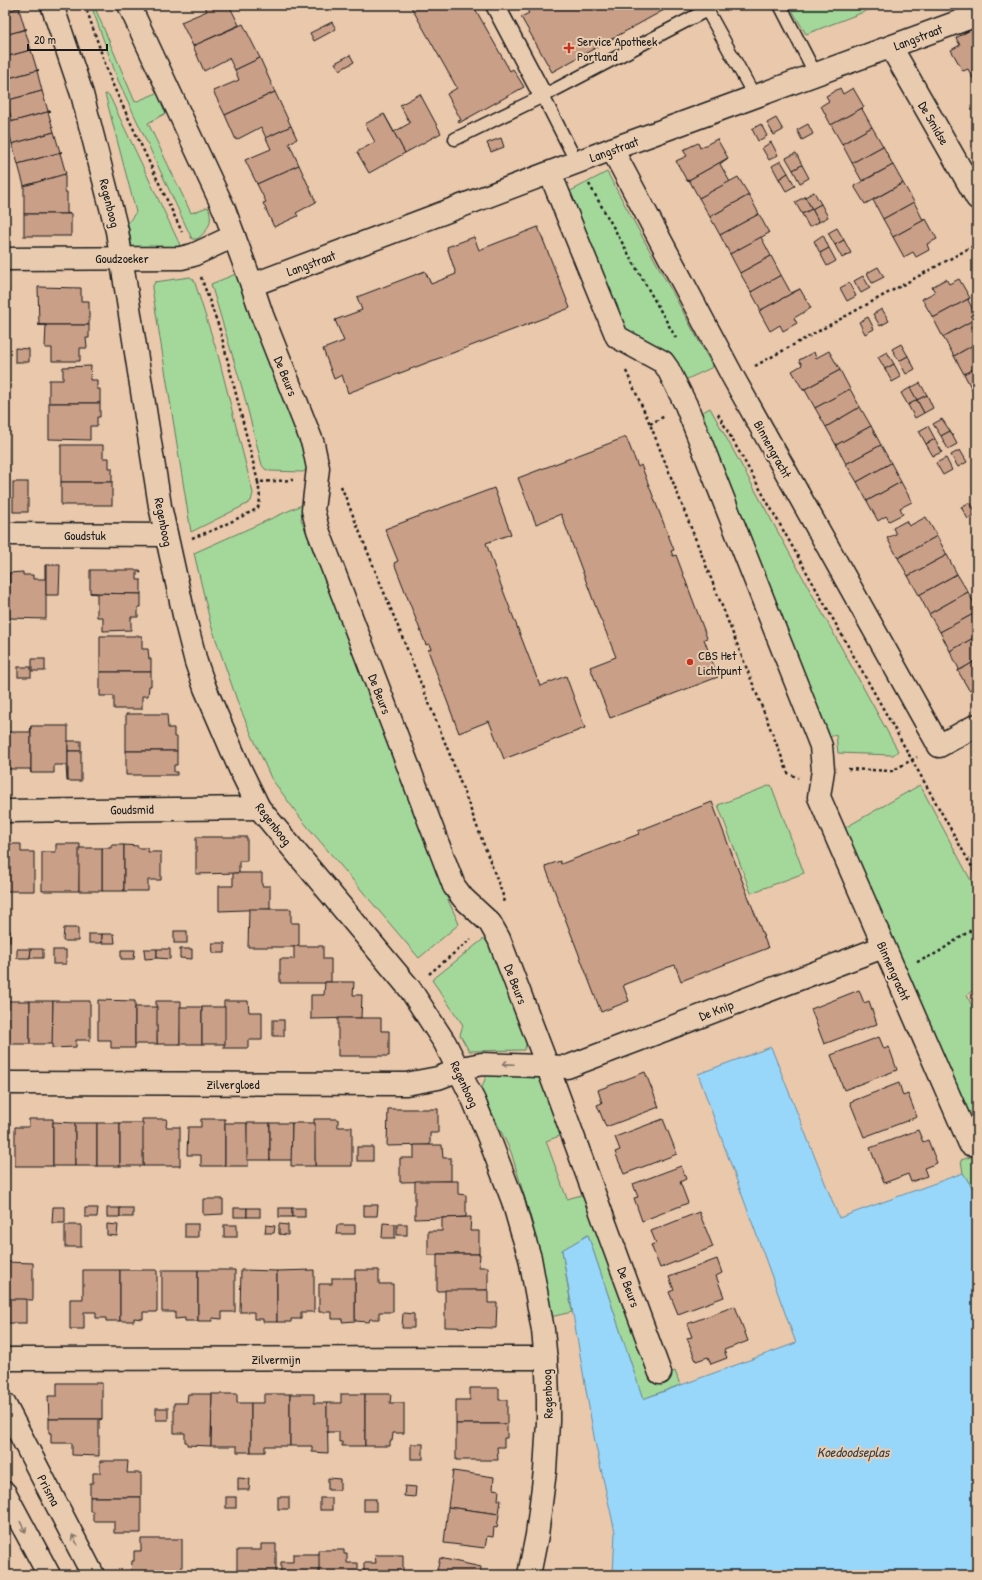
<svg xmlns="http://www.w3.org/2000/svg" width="982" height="1580" font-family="'Patrick Hand',sans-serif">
<rect width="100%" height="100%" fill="#e9c8ac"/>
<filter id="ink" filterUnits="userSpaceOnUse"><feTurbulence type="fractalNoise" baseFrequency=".025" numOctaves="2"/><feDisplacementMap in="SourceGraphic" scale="8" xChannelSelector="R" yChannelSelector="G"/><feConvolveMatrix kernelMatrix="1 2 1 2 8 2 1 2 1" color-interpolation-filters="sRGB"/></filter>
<g filter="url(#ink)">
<g fill="#a4d89b" stroke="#607a5c">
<path d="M91 5H101L95 8 135 102 157 93 166 113 148 123 191 213 208 207C214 221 208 231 197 239H192L118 80Z"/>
<path d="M789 5H882L806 34Z"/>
<path d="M105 94 109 95 180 245 174 249 132 248 128 223 136 212Z"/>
<path d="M607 172 713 367 685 380 623 335 565 194Z"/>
<path d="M236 274 307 455 306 470 303 472 270 471 265 469 262 465 243 391 211 284Z"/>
<path d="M190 277 194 280 218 355 253 493 251 501 247 504 191 532 152 288 155 282Z"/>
<path d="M710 408 898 751 893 755 838 753 836 735 828 737 696 416Z"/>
<path d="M304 504 301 519 444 891 459 924 419 958 302 820 271 778 239 706 211 625 194 553Z"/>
<path d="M771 785 804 873 751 893 718 805Z"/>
<path d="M920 785 977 892V987L967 995 977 1018V1146L843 829Z"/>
<path d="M486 937 528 1040 524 1050 469 1051 460 1035 463 1025 432 980Z"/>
<path d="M487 1074H538L562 1135 546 1141 567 1199 585 1194 655 1378 675 1371 680 1385 643 1399 588 1235 562 1250 572 1312 550 1317 533 1225 511 1152 481 1090Z"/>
<path d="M977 1155V1190L973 1189 963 1173 961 1160Z"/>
</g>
<path fill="#99d7fa" stroke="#678ca1" d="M771 1047 839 1218 963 1173 973 1189 977 1190V1575H613L615 1532 595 1442 562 1250 588 1235 643 1399 796 1343 698 1074Z"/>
<g fill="#c99f88" stroke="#1c1c1c">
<path d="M5 5H21L22 7 5 12Z"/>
<path d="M204 5H229L239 25 193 46 181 22 207 11Z"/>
<path d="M410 5H473L510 71 513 69 524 87 459 123 458 121 461 120 447 94 457 88Z"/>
<path d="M524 5H673L552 72 521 17 529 13Z"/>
<path d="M22 7 19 9 25 29H27L5 35V12Z"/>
<path d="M332 22 336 29 314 41 310 33Z"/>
<path d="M243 24 260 58 235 70 229 58 204 71 193 46Z"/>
<path d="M27 29 25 30 31 50 5 57V35Z"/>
<path d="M972 29 976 36H977V78L974 80 968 69 963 71 951 50 960 45 956 38Z"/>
<path d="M31 50 37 70H39L5 79V57Z"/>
<path d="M350 55 354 62 340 70 335 63Z"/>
<path d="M260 58 275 92 225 115 213 91 239 80 235 70Z"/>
<path d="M39 70 37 71 42 91 5 101H6L5 79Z"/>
<path d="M840 88 843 94 853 88 864 107 831 125 821 106 829 101 826 96Z"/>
<path d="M42 91 48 111H51L7 123 12 121 7 102 5 101Z"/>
<path d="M275 92 291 126 266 138 261 127 236 140 225 115Z"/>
<path d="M420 94 441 133 405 153 384 114 394 132 410 123 400 105Z"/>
<path d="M864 107 862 109 872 127 842 144 831 125Z"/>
<path d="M51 111 48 112 54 132 12 144 7 123Z"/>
<path d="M384 114 405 153 369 173 357 152 375 142 365 124Z"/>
<path d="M776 118 783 130 774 135 767 123Z"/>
<path d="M761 124 767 136 758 141 752 129Z"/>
<path d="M808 124 813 134 802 140 797 130Z"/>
<path d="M291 126 297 139 289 143 299 165 257 184 245 160 271 149 266 138Z"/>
<path d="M872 127 883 146 852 163 842 144Z"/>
<path d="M54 132 60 152H62L18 164 12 144Z"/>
<path d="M501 138 504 147 491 152 487 143Z"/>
<path d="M717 139 728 158 687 181 676 161 687 156 683 150 698 143 700 148Z"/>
<path d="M771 142 778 155 769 160 762 148Z"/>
<path d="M883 146 893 165 862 181 852 163Z"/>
<path d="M62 152 60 153 66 174 24 186 18 164Z"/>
<path d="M796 153 802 165 793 170 786 158Z"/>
<path d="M728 158 720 164 730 182 699 198 689 180 687 181Z"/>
<path d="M781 161 788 173 779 179 772 166Z"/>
<path d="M299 165 316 202 296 213 298 216 274 227 263 203 266 202 257 184Z"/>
<path d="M802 165 809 178 800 183 793 170Z"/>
<path d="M893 165 903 183 865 204 854 186Z"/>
<path d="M788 173 795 186 786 191 779 179Z"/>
<path d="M65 174V192H67V213L71 214H24V186Z"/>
<path d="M738 177 749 195 710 217 699 198Z"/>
<path d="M903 183 914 202 883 219 873 200Z"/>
<path d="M814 192 821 204 812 209 805 197Z"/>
<path d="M749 195 759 214 720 235 710 217Z"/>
<path d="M805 197 812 209 802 214 795 202Z"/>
<path d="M914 202 923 220 926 219 893 237 883 219Z"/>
<path d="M821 204 828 217 819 222 812 209Z"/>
<path d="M812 209 819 222 809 227 802 214Z"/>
<rect x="24" y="214" width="47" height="22"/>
<path d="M759 214 769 233 730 254 720 235Z"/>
<path d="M926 219 937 239 927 244 929 250 916 257 913 252 904 257 893 237Z"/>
<path d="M538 227 570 308 348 393 342 375 334 379 323 349 344 341 335 320 362 310 357 297 425 271 431 284 456 274 447 247 474 237 479 250Z"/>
<path d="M837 228 844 240 835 245 828 233Z"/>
<path d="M823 235 829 248 820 253 814 241Z"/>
<path d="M761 237 771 256 740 273 730 254Z"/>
<path d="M844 240 851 253 842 258 835 245Z"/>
<path d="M829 248 836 261 827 266 820 253Z"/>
<path d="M771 256 781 275 751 292 740 273Z"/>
<path d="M878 267 884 277 872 283 867 273Z"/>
<path d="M781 275 791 293 800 289 759 311 761 310 751 292Z"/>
<path d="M863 276 870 288 861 293 854 281Z"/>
<path d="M946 279 949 284 959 279 970 298 933 318 922 299 935 292 932 287Z"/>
<path d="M849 283 856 296 847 301 840 288Z"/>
<path d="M38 287 81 288V301H89V325H39Z"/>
<rect x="5" y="289" width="3" height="47"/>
<path d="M800 289 811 308 794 318 797 323 783 331 780 325 770 331 759 311Z"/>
<path d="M970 298 968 300 977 318 943 337 933 318Z"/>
<path d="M882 309 889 321 880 326 873 314Z"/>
<path d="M868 317 874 329 865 334 859 322Z"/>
<path d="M977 318V343L954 356 943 337Z"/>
<path d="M38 325H89V338H86L87 348H80V361H52V348H45L46 325Z"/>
<path d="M977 343V367L964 374 954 356Z"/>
<path d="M901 344 908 356 899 361 892 349Z"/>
<path d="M15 348 29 349V362H15Z"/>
<path d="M829 351 840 370 803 390 792 371 802 365 799 360 814 352 816 358Z"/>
<path d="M887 352 894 364 885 369 878 357Z"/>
<path d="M908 356 915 369 906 374 899 361Z"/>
<path d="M894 364 901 377 892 382 885 369Z"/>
<path d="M91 366 90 380H97V389H100V403H49V380H63V367Z"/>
<path d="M977 367V392L974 393 964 374Z"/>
<path d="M840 370 850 389 815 408 805 390H803Z"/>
<path d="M920 383 927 395 917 400 910 388Z"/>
<path d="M910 388 917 400 908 405 901 393Z"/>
<path d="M850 389 860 407 826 427 815 408Z"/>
<path d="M927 395 933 408 924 413 917 400Z"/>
<path d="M917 400 924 413 915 418 908 405Z"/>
<path d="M49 403H100V417H97V426H90V440L49 439Z"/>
<path d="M860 407 871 426 836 445 826 427Z"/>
<path d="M942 419 950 431 941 436 933 424Z"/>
<path d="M871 426 881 445 846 464 836 445Z"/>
<path d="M928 426 935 439 926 444 919 431Z"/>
<path d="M950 431 957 444 948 449 941 436Z"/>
<path d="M5 435H7L8 486H5Z"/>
<path d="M626 437 638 467 641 465 674 550 671 551 673 556 676 555 707 638 704 639 718 677 610 718 590 667 616 657 602 622 601 621 561 514 536 524 518 478Z"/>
<path d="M935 439 942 452 933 456 926 444Z"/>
<path d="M61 445H103V458H109V468H112V482H61Z"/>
<path d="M881 445 891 463 857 482 846 464Z"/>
<path d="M960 450 967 462 958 467 951 455Z"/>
<path d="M946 458 952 470 943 475 936 463Z"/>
<path d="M891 463 901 482 867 501 857 482Z"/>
<rect x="13" y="482" width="15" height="30"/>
<rect x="61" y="482" width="51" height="23"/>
<path d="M901 482 912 502 900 508 903 514 889 521 886 516 878 521 867 501Z"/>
<path d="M494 488 511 534 486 543 499 580 540 686 566 676 585 728 504 759 489 721 459 733 428 650 431 649 429 644 426 645 394 563 398 561 385 529Z"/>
<path d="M970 502 977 514 968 519 961 507Z"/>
<path d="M926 517 937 536 898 558 887 538 896 534 893 528 906 521 909 526Z"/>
<path d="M937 536 947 555 908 576 898 558Z"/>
<path d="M947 555 957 574 919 595 908 576Z"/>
<path d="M45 565H46V619L9 618V573L23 572V575H33V579H45Z"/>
<path d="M46 565H60L59 595H46Z"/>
<path d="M90 570H140L141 573 137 572V580H141V594L90 593Z"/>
<rect x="5" y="573" width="4" height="45"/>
<path d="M957 574 968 592 929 614 919 595Z"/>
<path d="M968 592 977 609V612L940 632 929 614Z"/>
<path d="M90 593 141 594V607H138V617H131V630L103 631V617H97V594Z"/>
<path d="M977 612V636L950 651 940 632Z"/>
<path d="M100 636H142V649H148L149 659H151V672H100Z"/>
<path d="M977 636V660L958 671 959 669 950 651Z"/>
<rect x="32" y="659" width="13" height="12"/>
<path d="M977 660V686L969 690 958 671Z"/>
<rect x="18" y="667" width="13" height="10"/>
<path d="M100 672H151V686H149L148 696H142V709H114V696H100Z"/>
<path d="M126 714H167L168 728H174V737H177V751H126Z"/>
<rect x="5" y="723" width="3" height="46"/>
<path d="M31 726V773L30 769H8V732H30Z"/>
<path d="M31 726H68V781H67L66 765H54V773H31Z"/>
<rect x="68" y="741" width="13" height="10"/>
<rect x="68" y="751" width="13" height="30"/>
<path d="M126 751H177V765H174V772H177V775H126Z"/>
<path d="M712 802 768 948 681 981 675 965 666 968 623 985 629 1001 601 1012 545 866 560 861 561 864 639 834 638 831Z"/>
<path d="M196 837H247V861H239V873L196 874Z"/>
<path d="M5 844H21V852H34V891H5Z"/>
<path d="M56 844H80L79 891H42V852H56Z"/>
<path d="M111 845H124V891H102V848H111Z"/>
<path d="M124 845 138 846V848H148V852H161V880H148V891H124Z"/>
<rect x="79" y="848" width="23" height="43"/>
<path d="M233 873H262V886H270V909L219 911V886H233Z"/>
<path d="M249 909H291V923H299V945L294 946V947H248Z"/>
<path d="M64 928H78V941H63Z"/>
<rect x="5" y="931" width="5" height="11"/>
<rect x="174" y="931" width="13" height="12"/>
<rect x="89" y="934" width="13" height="9"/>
<path d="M102 934H114L115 943H102Z"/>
<path d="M212 943H225V953H213Z"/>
<path d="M294 946H323V959H331V982H325V983H280V959H294Z"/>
<path d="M17 949H31L30 958H17Z"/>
<path d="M31 949H43V958H30Z"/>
<path d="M144 949H157V958L145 959Z"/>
<path d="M157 949H170V959L157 958Z"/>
<path d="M180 949H192V959L180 958Z"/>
<rect x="53" y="950" width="13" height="14"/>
<path d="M121 950H135L134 959H121Z"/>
<path d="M325 982H354L353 995H362L361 1018 311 1019V995H324Z"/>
<path d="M859 990 864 1003 869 1001 877 1024 824 1044 811 1009Z"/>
<path d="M98 1000 135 1001V1048H111V1040H98Z"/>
<path d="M5 1001H8L7 1044H5Z"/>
<path d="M8 1001H30V1044H7Z"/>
<rect x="30" y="1001" width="23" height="43"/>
<path d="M53 1001H90V1040H76V1047L52 1048Z"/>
<path d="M156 1001H181L180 1044H157Z"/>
<path d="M224 1001H248L249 1012H262V1040H248V1048H224Z"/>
<rect x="135" y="1007" width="22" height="37"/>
<rect x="180" y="1007" width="22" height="37"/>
<rect x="202" y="1007" width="23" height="37"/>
<path d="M338 1018H381V1031H389V1056H338Z"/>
<rect x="273" y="1020" width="11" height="16"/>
<path d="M879 1037 884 1049 889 1047 897 1070 844 1090 831 1055Z"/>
<path d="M645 1072 659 1107 606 1127 597 1105 602 1103 598 1090Z"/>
<path d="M899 1083 903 1096 908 1094 917 1117 864 1137 850 1102Z"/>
<path d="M388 1109H438V1133H430V1145L387 1146Z"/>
<path d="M29 1119H53V1166H15V1127H29Z"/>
<path d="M142 1119H167L166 1127H180V1166H143Z"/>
<path d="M201 1119H225V1166H201V1155H187L188 1127H201Z"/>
<path d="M314 1119H338V1127H352V1166H315Z"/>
<path d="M663 1119 677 1154 624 1174 615 1152 620 1150 615 1137Z"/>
<path d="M53 1122 75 1123V1166H53Z"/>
<rect x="75" y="1123" width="22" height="43"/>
<rect x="97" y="1123" width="23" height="43"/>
<rect x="120" y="1123" width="23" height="43"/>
<path d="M225 1123H247L248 1166H225Z"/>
<rect x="247" y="1123" width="23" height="37"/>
<rect x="270" y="1123" width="22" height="37"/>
<path d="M292 1123H315V1166H291Z"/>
<path d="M918 1130 923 1142 928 1140 937 1163 924 1168 927 1176 911 1182 908 1174 884 1183 870 1148Z"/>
<path d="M414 1145H442L443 1158H451V1181L400 1182V1158H414Z"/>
<rect x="357" y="1147" width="16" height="14"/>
<path d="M681 1166 686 1179 680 1182 688 1203 642 1221 634 1198 638 1197 633 1184Z"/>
<path d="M415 1181H458V1194L466 1195V1217L415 1219Z"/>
<path d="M203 1199H223V1214L203 1215Z"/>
<path d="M364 1205H378L377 1216H364Z"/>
<path d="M53 1207H65V1223H52Z"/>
<path d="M85 1208H98L97 1217H85Z"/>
<rect x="107" y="1208" width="13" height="9"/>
<rect x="120" y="1208" width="13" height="9"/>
<rect x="234" y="1208" width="13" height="9"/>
<rect x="247" y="1208" width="13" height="9"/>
<rect x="279" y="1208" width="13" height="9"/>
<rect x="292" y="1208" width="13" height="9"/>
<path d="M699 1212 713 1247 660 1268 651 1245 656 1243 651 1231Z"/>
<path d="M471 1217 470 1231H479V1254H437V1255H428V1231H442V1218Z"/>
<path d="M383 1223 395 1224V1238H382Z"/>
<path d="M107 1224 118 1225 117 1236 107 1235Z"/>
<rect x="185" y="1224" width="13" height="13"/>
<path d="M279 1224 288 1225V1235L279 1234Z"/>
<rect x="397" y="1224" width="10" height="11"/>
<rect x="65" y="1225" width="16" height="22"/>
<rect x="224" y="1225" width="13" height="12"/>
<path d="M266 1225 275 1226 274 1233H265Z"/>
<path d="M337 1225H355V1234H336Z"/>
<path d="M437 1254H480L479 1267H488V1290L437 1291Z"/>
<path d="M717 1259 722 1273 716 1276 724 1297 678 1314 669 1292 674 1290 669 1277Z"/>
<path d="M5 1262 33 1263V1300L5 1299Z"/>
<path d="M83 1270H120V1321H106V1318H96V1312H84V1329H70V1299H83Z"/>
<path d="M120 1270H157V1312H143V1319L134 1318V1321H120Z"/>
<path d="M162 1270H198V1321H185V1318L175 1319V1312H162Z"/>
<path d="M198 1270H235V1312H222V1319L212 1318V1321H198Z"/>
<path d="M241 1270 277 1271V1322H263V1319H254V1312H240Z"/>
<path d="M314 1270V1312H301V1319H291V1322H277V1271Z"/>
<path d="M355 1270H379V1284H393V1312H379V1319H370L369 1322 355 1321Z"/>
<path d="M332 1278H355V1321L342 1322V1319H332V1312H319V1284H332Z"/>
<path d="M445 1290H488V1303H497L496 1328 445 1327Z"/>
<rect x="5" y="1299" width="21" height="24"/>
<path d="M735 1306 748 1341 724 1350 727 1358 711 1364 708 1357 696 1361 687 1338 692 1337 687 1324Z"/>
<path d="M403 1313 414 1314V1328H402Z"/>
<path d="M57 1383H102V1419H49L48 1396H57Z"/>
<path d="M470 1388H499V1400H507V1424H456V1400H470Z"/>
<path d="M188 1394H212L211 1446 187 1445V1442H185V1433H174V1403H187Z"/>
<path d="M212 1394H237V1403H251V1452H237V1446H211Z"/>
<path d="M264 1394H290V1446H265V1452H251V1403H264Z"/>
<path d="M290 1394H314V1403H327L328 1453 312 1452V1446H290Z"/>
<path d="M341 1394H365V1446H342V1442H339V1432H327V1403H341Z"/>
<path d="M365 1394H391L390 1403H404V1433H393L392 1441H390V1446H365Z"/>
<rect x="156" y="1408" width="12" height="12"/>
<path d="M49 1419H102L99 1420V1456L72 1455V1443H51V1433H49Z"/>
<path d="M456 1424H507V1438H504V1447H497L498 1460H456Z"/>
<rect x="411" y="1444" width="12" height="15"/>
<path d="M100 1461H128L127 1473H141V1497H90V1483H93V1473H100Z"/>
<path d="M453 1471 494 1477 493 1489 499 1490 498 1500H501L499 1514 448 1507Z"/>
<path d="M238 1478 250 1479 249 1490H238Z"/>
<path d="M328 1478 340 1479V1490H328Z"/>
<path d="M405 1486 416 1487 415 1497 404 1496Z"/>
<path d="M90 1497H141V1533H114V1521H93V1511H90Z"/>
<rect x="226" y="1497" width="10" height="11"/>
<rect x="278" y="1497" width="11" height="12"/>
<rect x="320" y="1498" width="12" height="12"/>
<rect x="364" y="1499" width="12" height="12"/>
<path d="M448 1507 499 1514 497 1528 494 1527 493 1537 487 1536 485 1548 444 1543Z"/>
<path d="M141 1539H182V1575H131L132 1561H134V1551H141Z"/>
<path d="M261 1544H276V1575H237V1550H261Z"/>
<path d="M318 1550H344V1554H347V1563H358V1575H319Z"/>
<path d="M293 1554H319V1575H281V1562H293Z"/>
<path d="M375 1555H403V1575H364V1563H376Z"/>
<path d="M440 1558 481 1567 480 1575H436Z"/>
</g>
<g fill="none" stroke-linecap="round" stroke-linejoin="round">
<defs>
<g id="service">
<path d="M780 5 816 75"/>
<path d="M543 96 577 163"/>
<path d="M455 139 543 96 707 10 755 97"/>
</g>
<path id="pedestrian" d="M495 5 543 96"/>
<g id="minor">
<path d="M52 5 82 94 117 231 160 506 184 615 196 662 205 688 240 769 259 808 410 989 445 1043 474 1101 489 1138 513 1201 521 1229 530 1258 543 1330 547 1372 548 1399V1422L545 1471 537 1535 529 1575"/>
<path d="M129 5 224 209 252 285 262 315 313 444 318 468 313 510 318 530 454 886 463 898 490 923 499 939 547 1065 660 1373"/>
<path d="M891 47 977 198"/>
<path d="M612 149 733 377 939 746 977 725"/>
<path d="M550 173 617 337 663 362 668 369 686 405 821 746 823 770 819 797 970 1144"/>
<path d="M5 259 181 258 193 255 234 236"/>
<path d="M252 285 612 149 977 15"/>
<path d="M5 534 166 535"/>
<path d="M5 811 259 808"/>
<path d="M5 1083 406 1084 438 1078 467 1067 482 1064 567 1067 883 947"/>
<path d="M5 1359 546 1358"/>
<path d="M5 1405 93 1575"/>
<path d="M5 1493 49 1575"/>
</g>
</defs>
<use href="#service" stroke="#1c1c1c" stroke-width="15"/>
<use href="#pedestrian" stroke="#1c1c1c" stroke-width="21"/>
<use href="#minor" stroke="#1c1c1c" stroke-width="25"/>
<g stroke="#1c1c1c" stroke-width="2.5" stroke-dasharray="3 3" stroke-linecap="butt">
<path d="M85 5 111 81 182 232"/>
<path d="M589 184 677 340"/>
<path d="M201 277 220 330 258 482 293 480"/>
<path d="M755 366 977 244"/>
<path d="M626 371 650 424 788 773 798 778"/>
<path d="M718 414 977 876"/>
<path d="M650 424 665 416"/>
<path d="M341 486 450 755 504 898 503 902"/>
<path d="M192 538 216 529 257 509C262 501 259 491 258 482"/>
<path d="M848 769 892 771 917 757"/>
<path d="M917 962 937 953 977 926"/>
<path d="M429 974 471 939"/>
</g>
<use href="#service" stroke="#e9ccb0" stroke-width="12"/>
<use href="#pedestrian" stroke="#e9ccb0" stroke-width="18"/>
<use href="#minor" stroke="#e9ccb0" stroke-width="22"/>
</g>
<defs><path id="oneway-shaft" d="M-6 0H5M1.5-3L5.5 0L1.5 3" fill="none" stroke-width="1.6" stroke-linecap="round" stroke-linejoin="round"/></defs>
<g stroke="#827466">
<use href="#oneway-shaft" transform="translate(508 1064) rotate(-178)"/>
<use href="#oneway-shaft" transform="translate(23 1527) rotate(62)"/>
<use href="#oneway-shaft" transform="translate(75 1540) rotate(-118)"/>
</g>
</g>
<g fill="#c8321e" stroke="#e9ccb0" stroke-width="1.5">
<path d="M567 42h4v4h4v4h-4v4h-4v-4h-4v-4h4z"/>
<circle cx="690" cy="662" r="4"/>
</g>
<g text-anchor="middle" stroke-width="4" stroke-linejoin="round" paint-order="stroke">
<g font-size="13" fill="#1c1c1c" stroke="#e9ccb0">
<text transform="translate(918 37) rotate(-21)" y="5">Langstraat</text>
<text transform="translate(934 123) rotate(60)" y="5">De Smidse</text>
<text transform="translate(614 149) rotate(-20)" y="5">Langstraat</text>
<text transform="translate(110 203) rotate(76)" y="5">Regenboog</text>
<text x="122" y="263">Goudzoeker</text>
<text transform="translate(311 263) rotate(-20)" y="5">Langstraat</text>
<text transform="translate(286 376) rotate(68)" y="5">De Beurs</text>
<text transform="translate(773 449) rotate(61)" y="5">Binnengracht</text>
<text transform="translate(164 522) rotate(79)" y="5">Regenboog</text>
<text x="85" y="540">Goudstuk</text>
<text transform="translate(380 694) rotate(69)" y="5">De Beurs</text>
<text transform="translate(132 809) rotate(-1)" y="5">Goudsmid</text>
<text transform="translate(274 824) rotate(52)" y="5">Regenboog</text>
<text transform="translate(894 971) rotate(66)" y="5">Binnengracht</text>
<text transform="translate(516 984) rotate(69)" y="5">De Beurs</text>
<text transform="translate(716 1010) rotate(-21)" y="5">De Knip</text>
<text x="233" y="1089">Zilvergloed</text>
<text transform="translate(465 1084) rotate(65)" y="5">Regenboog</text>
<text transform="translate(629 1287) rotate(70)" y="5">De Beurs</text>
<text x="276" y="1364">Zilvermijn</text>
<text transform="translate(547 1394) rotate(-92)" y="5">Regenboog</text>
<text transform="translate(49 1490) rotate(62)" y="5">Prisma</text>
</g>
<g font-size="13" fill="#1c1c1c" stroke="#e9ccb0" text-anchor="start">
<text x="577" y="46">Service Apotheek<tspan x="577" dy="15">Portland</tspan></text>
<text x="698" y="660">CBS Het<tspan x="698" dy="15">Lichtpunt</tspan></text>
</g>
<g font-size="14" font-style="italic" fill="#354148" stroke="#e9ccb0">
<text x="853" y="1457">Koedoodseplas</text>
</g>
</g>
<rect width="982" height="1580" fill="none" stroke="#e9ccb0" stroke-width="20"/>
<rect x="10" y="10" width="962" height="1560" fill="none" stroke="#1c1c1c" stroke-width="1.5" filter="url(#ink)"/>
<path d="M28 44v6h79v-6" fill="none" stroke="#1c1c1c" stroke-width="2"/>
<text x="34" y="44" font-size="12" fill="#1c1c1c" stroke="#e9ccb0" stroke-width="3" paint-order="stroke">20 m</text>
</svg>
